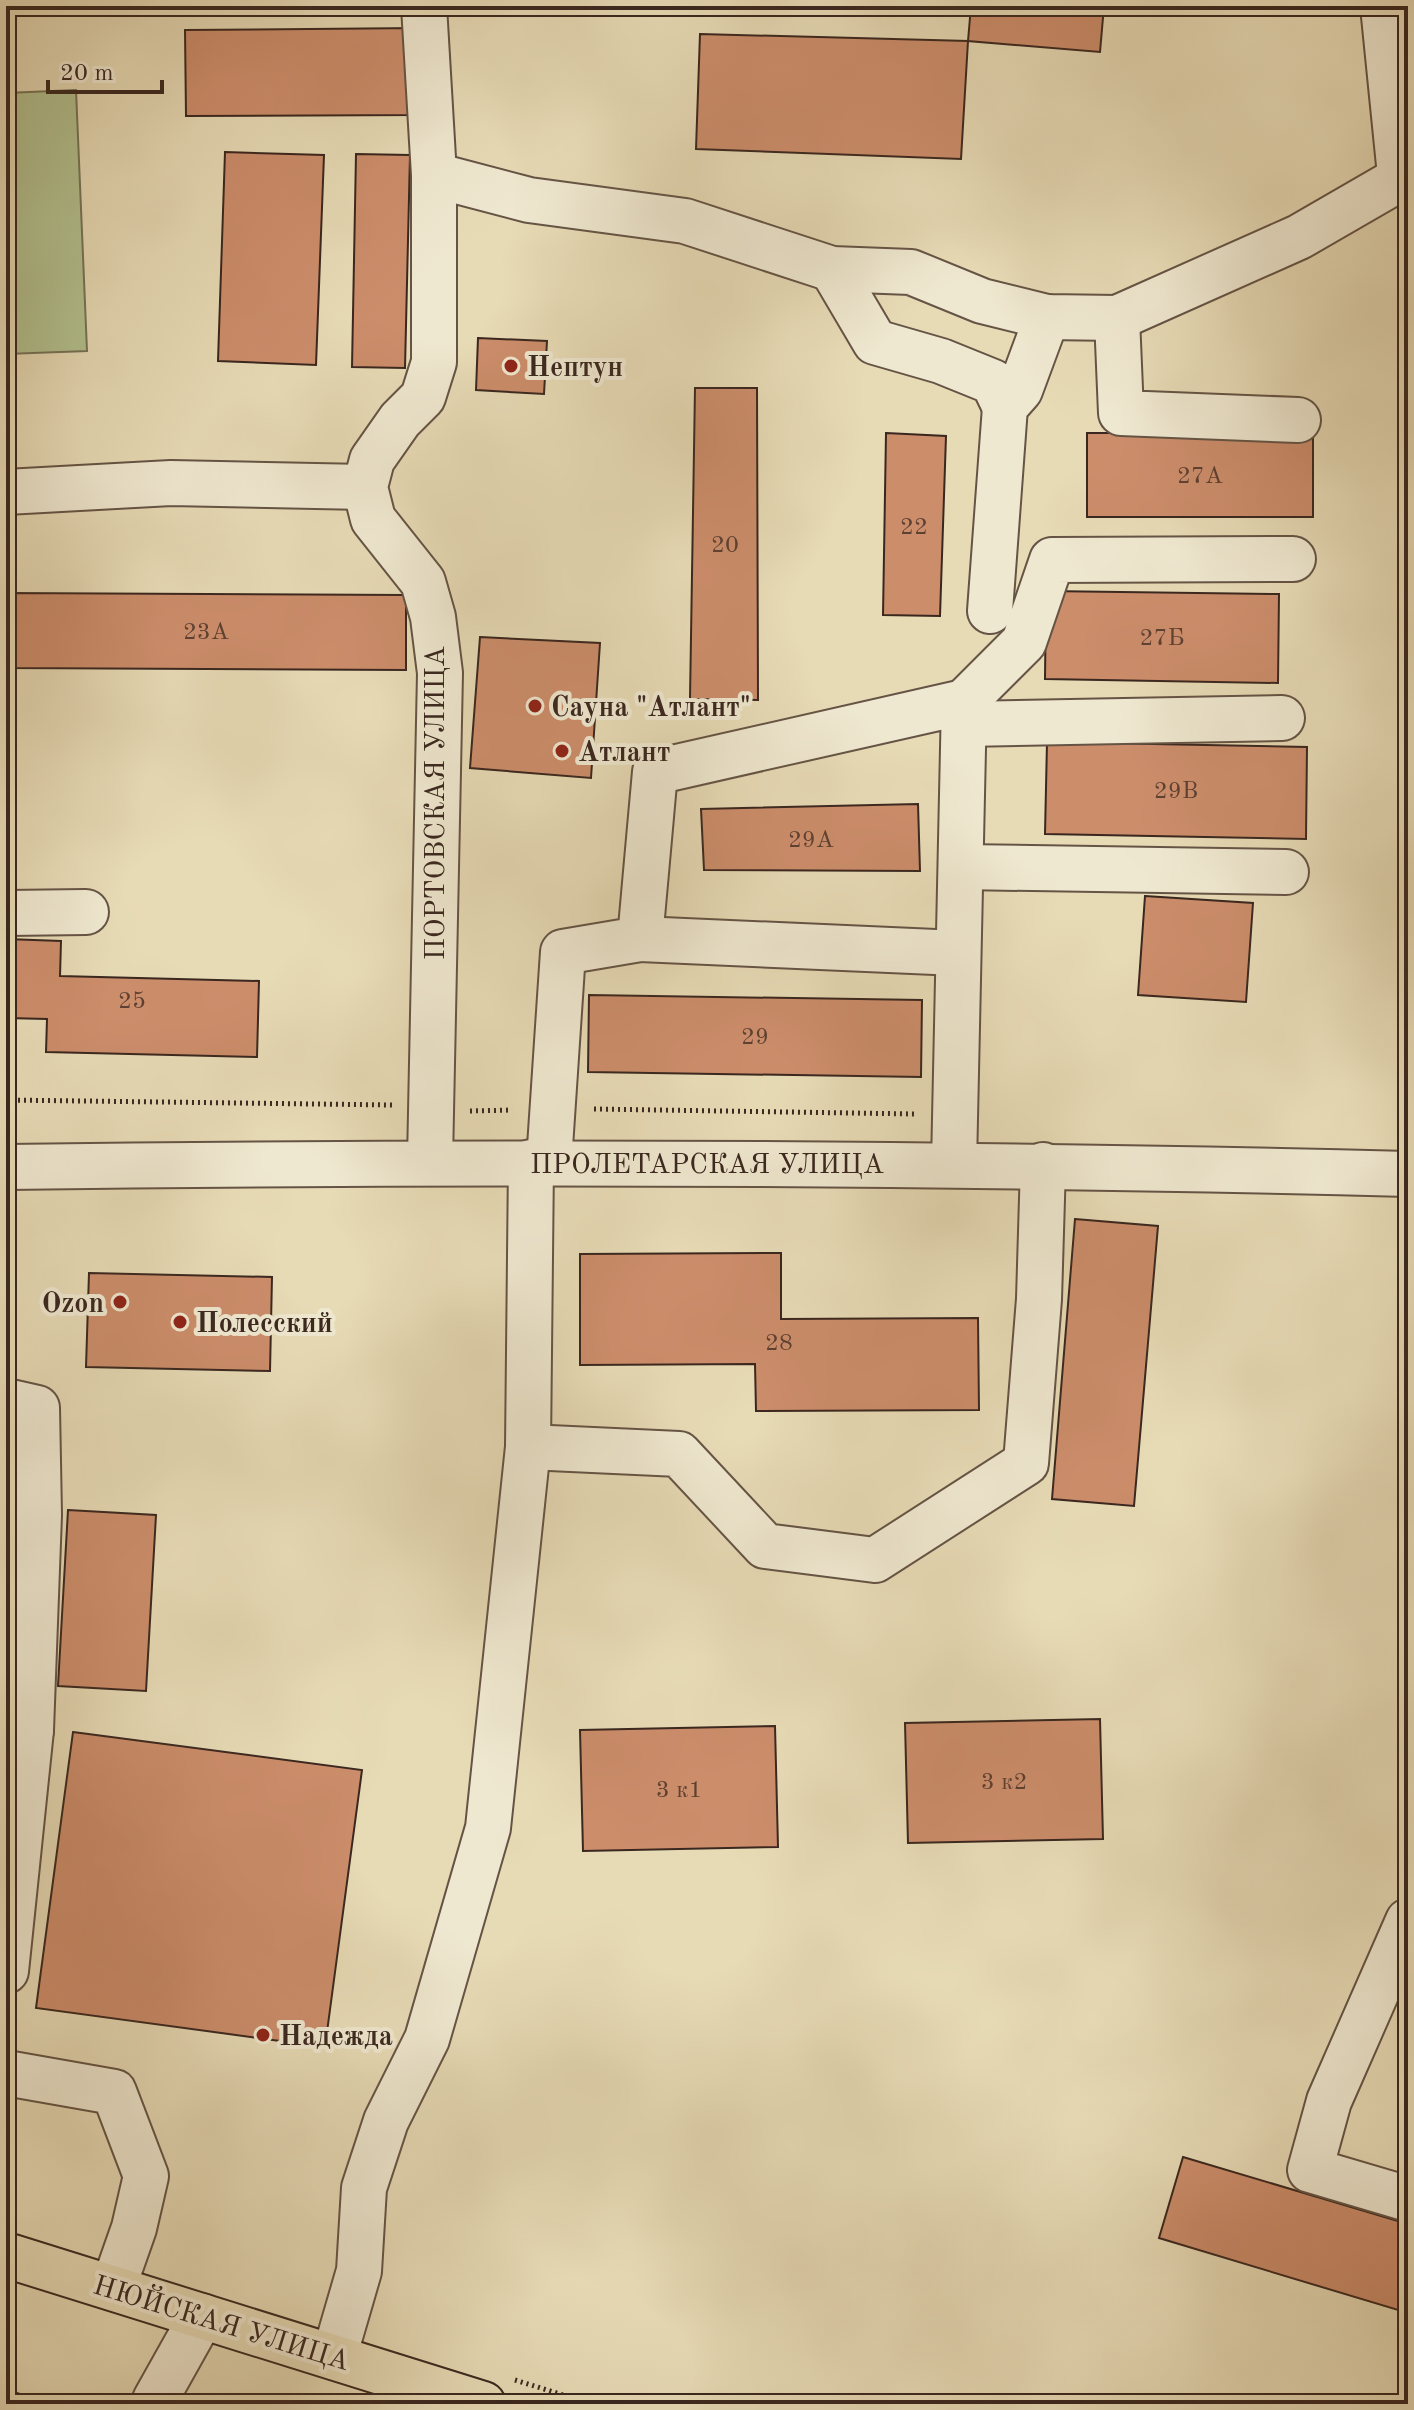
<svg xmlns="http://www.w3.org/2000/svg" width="1414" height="2410" font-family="'Old Standard TT',serif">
<rect width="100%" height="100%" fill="#e7dbb6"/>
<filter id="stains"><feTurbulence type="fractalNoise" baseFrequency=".0025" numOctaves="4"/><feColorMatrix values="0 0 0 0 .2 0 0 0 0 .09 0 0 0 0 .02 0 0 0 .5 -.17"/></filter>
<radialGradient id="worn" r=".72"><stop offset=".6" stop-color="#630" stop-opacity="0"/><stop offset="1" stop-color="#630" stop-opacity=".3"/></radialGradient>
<path fill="#b3c190" stroke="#767458" stroke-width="2" d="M76 90 87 351 6 354V93Z"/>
<g fill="#cc8d6b" stroke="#3a271f" stroke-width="2">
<path d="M971 6H1104L1100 52 968 41Z"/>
<path d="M419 28V115L186 116 185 30Z"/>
<path d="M700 34 968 41 961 159 696 149Z"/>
<path d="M225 152 324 155 316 365 218 361Z"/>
<path d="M356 154 410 155 405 368 352 367Z"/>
<path d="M478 338 547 341 544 394 476 390Z"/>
<path d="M695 388H757L758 700 690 699Z"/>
<path d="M886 433 946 436 940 616 883 615Z"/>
<rect x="1087" y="433" width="226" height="84"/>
<path d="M1046 591 1279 594 1278 683 1045 679Z"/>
<path d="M6 593 406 595V670L6 668Z"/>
<path d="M480 637 600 643 591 778 470 768Z"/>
<path d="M1047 742 1307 747 1306 839 1045 834Z"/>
<path d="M918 804 920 871 704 870 701 809Z"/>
<path d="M1145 896 1253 903 1246 1002 1138 995Z"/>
<path d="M6 939 61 941 60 976 259 981 257 1057 46 1052 47 1019 6 1018Z"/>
<path d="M589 995 922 1000 921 1077 588 1072Z"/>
<path d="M1075 1219 1158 1226 1134 1506 1052 1499Z"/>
<path d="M781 1253V1319L978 1318 979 1410 756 1411 755 1364 580 1365V1254Z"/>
<path d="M89 1273 272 1277 270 1371 86 1367Z"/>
<path d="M68 1510 156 1515 146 1691 58 1686Z"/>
<path d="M1100 1719 1103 1839 908 1843 905 1723Z"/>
<path d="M775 1726 778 1847 583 1851 580 1730Z"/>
<path d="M73 1732 362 1770 325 2047 36 2008Z"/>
<path d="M1183 2157 1408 2224V2313L1159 2238Z"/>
<path d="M6 2389 36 2400 35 2404H6Z"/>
</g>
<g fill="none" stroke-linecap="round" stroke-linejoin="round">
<defs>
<g id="minor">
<path d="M424 6 434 175V362L423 397 400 420 372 460 365 487 373 519 423 582 433 617 440 673 430 1161"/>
<path d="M1383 6 1400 175"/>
<path d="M434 175 529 200 685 221 832 269 911 272 982 301 1047 317 1117 318 1299 237 1408 174"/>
<path d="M832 269 875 342 941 361 993 382 1005 407"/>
<path d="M1117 318 1121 413 1298 420"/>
<path d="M6 492 171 483 365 487"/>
<path d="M990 611 1005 407 1020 390 1047 317"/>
<path d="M964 702 1024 642 1052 560 1293 559"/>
<path d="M963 724 1282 718"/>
<path d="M961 867 1286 872"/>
<path d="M6 913 86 912"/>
<path d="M640 939 958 953"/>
<path d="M549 1162 563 952 640 939 655 772 964 702 954 1165"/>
<path d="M6 1167C473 1161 941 1162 1408 1174"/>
<path d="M6 1401 37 1408 39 1515 31 1730 6 1737"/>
<path d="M528 1447 679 1454 765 1546 875 1560 1026 1463 1039 1299 1043 1165"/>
<path d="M1408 1921 1329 2101 1310 2170 1408 2199"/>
<path d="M6 1971 31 1730"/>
<path d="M6 2073 114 2092 146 2176 134 2228 113 2288"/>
<path d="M334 2357 359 2271 364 2188 386 2121 427 2039 488 1828 528 1447 531 1162"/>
<path d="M155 2400 202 2316"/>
</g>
<path id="major" d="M6 2255 483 2404"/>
</defs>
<use href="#minor" stroke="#655445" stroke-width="48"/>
<use href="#major" stroke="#3a271f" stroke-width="48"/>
<g stroke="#3a271f" stroke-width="5" stroke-dasharray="2 4" stroke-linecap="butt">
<path d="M6 1100 393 1105"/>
<path d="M594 1109 914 1114"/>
<path d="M470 1111 512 1110"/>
<path d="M515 2380 592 2404"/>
</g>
<use href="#minor" stroke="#efe8d0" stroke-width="44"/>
<use href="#major" stroke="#e7dbb6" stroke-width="44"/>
</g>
<g fill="#8f2418" stroke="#efe8d0" stroke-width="3">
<circle cx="511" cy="366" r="8"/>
<circle cx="535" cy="706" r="8"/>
<circle cx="562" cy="751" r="8"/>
<circle cx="120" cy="1302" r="8"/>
<circle cx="180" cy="1322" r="8"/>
<circle cx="263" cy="2035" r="8"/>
</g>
<g text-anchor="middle" stroke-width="8" stroke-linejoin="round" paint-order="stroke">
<g font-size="24" fill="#5e4032">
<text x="1200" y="483">27А</text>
<text x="914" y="534">22</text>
<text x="725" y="552">20</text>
<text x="206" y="639">23А</text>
<text x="1162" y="645">27Б</text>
<text x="1176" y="798">29В</text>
<text x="811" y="847">29А</text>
<text x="132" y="1008">25</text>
<text x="755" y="1044">29</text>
<text x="779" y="1350">28</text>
<text x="1004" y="1789">3 к2</text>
<text x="679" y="1797">3 к1</text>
</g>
<g font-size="28" font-weight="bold" fill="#3a271f" stroke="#efe8d0" text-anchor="start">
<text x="527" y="376">Нептун</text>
<text x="551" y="716">Сауна "Атлант"</text>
<text x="578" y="761">Атлант</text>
<text x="104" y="1312" text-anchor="end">Ozon</text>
<text x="196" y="1332">Полесский</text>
<text x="279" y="2045">Надежда</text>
</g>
<g font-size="28" fill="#3a271f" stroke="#efe8d0">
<text transform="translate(434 803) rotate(-90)" y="10">ПОРТОВСКАЯ УЛИЦА</text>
<text x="707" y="1173">ПРОЛЕТАРСКАЯ УЛИЦА</text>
<text transform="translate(222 2322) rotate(17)" y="10">НЮЙСКАЯ УЛИЦА</text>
</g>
</g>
<rect width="1414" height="2410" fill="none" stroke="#e7dbb6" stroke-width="32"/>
<rect x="8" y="8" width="1398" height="2394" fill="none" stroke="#3a271f" stroke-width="4"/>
<rect x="16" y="16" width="1382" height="2378" fill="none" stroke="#3a271f" stroke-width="2"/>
<path d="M48 80v12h114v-12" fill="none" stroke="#3a271f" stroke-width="4"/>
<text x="60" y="80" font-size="24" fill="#3a271f" stroke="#efe8d0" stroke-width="6" paint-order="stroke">20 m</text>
<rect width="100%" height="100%" filter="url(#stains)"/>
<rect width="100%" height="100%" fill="url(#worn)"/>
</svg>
